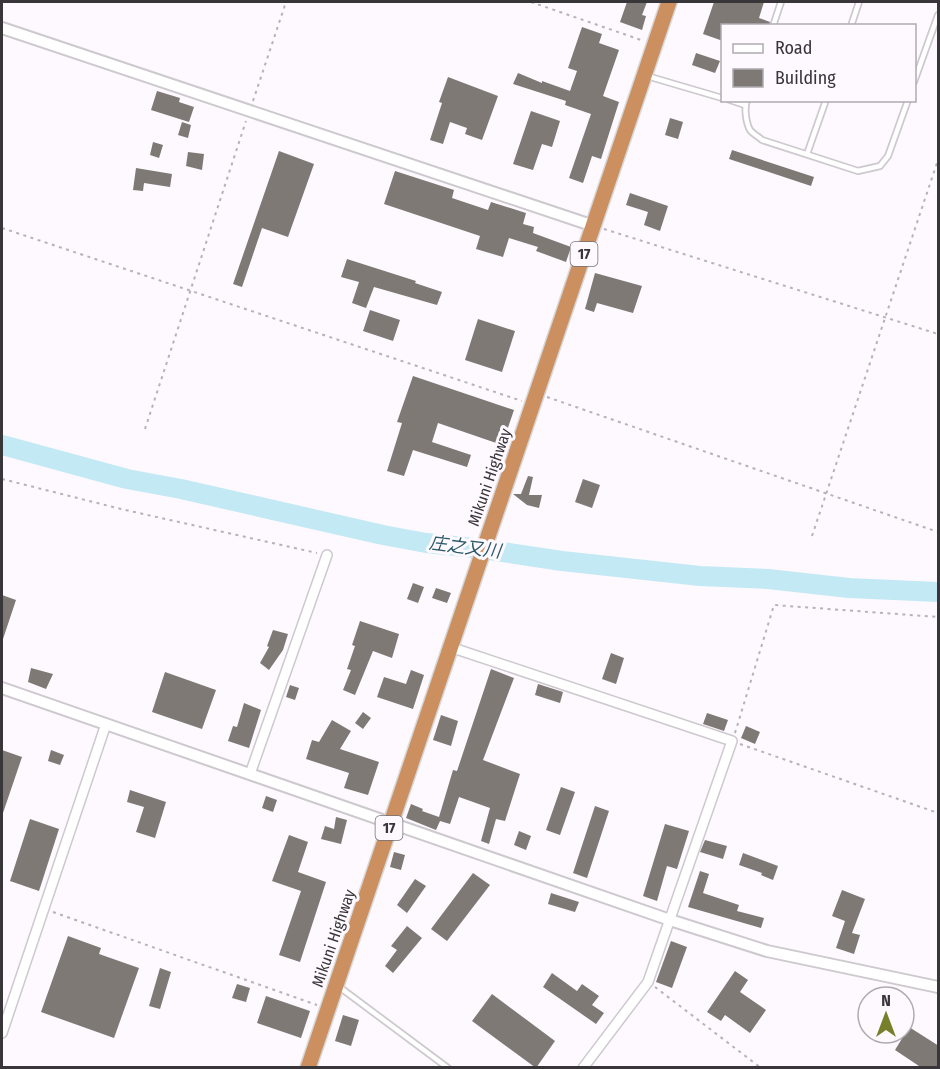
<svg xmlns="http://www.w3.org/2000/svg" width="940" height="1069" font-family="'Fira Sans Condensed','Noto Sans JP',sans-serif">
<rect width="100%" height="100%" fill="#fdf9ff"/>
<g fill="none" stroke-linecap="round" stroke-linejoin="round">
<path stroke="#c3e9f5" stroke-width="20" d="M2 445 127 479 181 489 383 535 426 543 483 549 562 561 700 576 768 579 849 588 938 592"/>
</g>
<g fill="#7e7975">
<path d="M627 2H647L642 15 646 16 642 30 620 22Z"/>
<path d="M714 2H764L759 18 770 22 769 26H723V41L703 34Z"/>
<path d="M582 27 602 34 599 43 619 50 603 96 619 102 601 159 592 156 583 183 569 178 591 114 565 105 566 101 513 84 518 73 542 83V81L570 91 577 71 568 68Z"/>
<path d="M696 53 720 61 715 73 692 65Z"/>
<path d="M448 77 498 96 482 140 465 134 467 128 450 122 443 144 430 140 442 103 439 102Z"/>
<path d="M157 91 180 98 179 102 194 107 189 122 151 110Z"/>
<path d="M531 111 560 121 552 147 542 144 533 170 513 164Z"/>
<path d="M670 118 683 122 678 139 665 135Z"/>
<path d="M182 122 191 125 188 138 178 135Z"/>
<path d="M153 142 163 145 159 158 150 155Z"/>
<path d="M732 150 814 177 811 186 729 159Z"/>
<path d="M279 151 314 164 288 237 262 228 242 287 233 284Z"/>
<path d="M188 152 204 154 202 170 186 166Z"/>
<path d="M136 168 172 174 170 187 144 183 143 191 133 190Z"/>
<path d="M395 171 454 190 452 198 488 210 491 202 526 213 523 224 534 227 533 233 571 247 566 262 536 251 538 247 509 238 503 257 476 249 480 236 384 204Z"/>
<path d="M630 193 668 206 660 231 644 225 648 212 626 205Z"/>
<path d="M347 259 416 281 415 283 442 292 437 305 374 287 366 308 352 303 359 282 341 277Z"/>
<path d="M595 273 642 286 633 313 597 303 594 312 585 309Z"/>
<path d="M370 310 400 320 393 341 363 331Z"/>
<path d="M478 319 515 331 502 372 465 360Z"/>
<path d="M413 376 514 410 502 445 438 423 432 442 471 455 467 467 413 450 404 476 387 471 402 423 397 422Z"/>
<path d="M528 476 533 477 529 495H542L539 508 527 505 513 494H521Z"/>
<path d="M583 479 600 485 592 508 575 502Z"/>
<path d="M413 583 424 587 418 603 407 599Z"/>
<path d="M436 588 451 593 447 603 432 598Z"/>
<path d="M2 595 16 600 3 639H2Z"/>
<path d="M360 621 399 634 392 658 373 651 355 695 343 690 351 670 347 669 355 646 352 645Z"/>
<path d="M273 630 288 634 283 650 269 670 260 663 269 647 267 646Z"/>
<path d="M611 653 624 658 616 684 602 679Z"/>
<path d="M31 668 53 674 46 689 28 682Z"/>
<path d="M491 669 514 678 483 760 520 774 505 821 496 819 489 844 481 841 490 808 459 797 450 824 440 821 436 830 406 818 411 804 423 809 422 811 439 817 453 770 457 771Z"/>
<path d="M411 670 424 675 413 709 377 697 384 677 406 684Z"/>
<path d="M165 672 216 690 202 729 152 712Z"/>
<path d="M538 684 563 692 560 703 535 695Z"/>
<path d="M290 685 299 688 295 700 286 697Z"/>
<path d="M244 703 261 710 249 748 228 741 233 726 237 727Z"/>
<path d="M363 712 371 718 363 729 355 723Z"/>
<path d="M707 713 728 720 724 731 703 724Z"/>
<path d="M441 715 458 721 451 746 433 740Z"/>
<path d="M332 720 351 731 340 749 379 762 368 795 344 788 349 773 306 759 312 740 319 742Z"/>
<path d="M746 726 760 732 755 744 741 738Z"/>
<path d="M2 750 22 757 3 813H2Z"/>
<path d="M51 750 64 755 60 765 48 761Z"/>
<path d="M561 787 575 792 560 835 546 830Z"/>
<path d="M130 790 166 802 155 838 136 832 144 807 127 802Z"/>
<path d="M266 796 277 800 273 812 262 808Z"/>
<path d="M595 806 609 811 587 878 573 873Z"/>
<path d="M336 817 347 820 341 844 321 839 325 826 334 829Z"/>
<path d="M30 819 59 829 39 891 10 881Z"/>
<path d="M665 824 689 831 677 869 667 866 657 901 643 896Z"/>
<path d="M519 831 531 836 526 850 514 845Z"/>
<path d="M289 835 308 842 298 872 326 882 300 962 279 955 301 891 272 881Z"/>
<path d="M705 840 727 846 723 859 700 852Z"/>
<path d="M394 852 405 855 401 870 390 867Z"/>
<path d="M743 853 778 866 773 880 761 875 762 873 739 865Z"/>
<path d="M700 871 709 874 703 893 739 905 737 911 764 918 761 928 688 907Z"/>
<path d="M473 873 490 885 447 941 431 929Z"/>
<path d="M415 879 426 886 407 913 397 905Z"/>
<path d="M842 890 865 899 852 933 860 935 854 954 836 948 845 921 832 916Z"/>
<path d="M551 893 579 902 575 912 548 904Z"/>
<path d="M407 926 422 938 393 973 385 966 397 950 391 946Z"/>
<path d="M68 936 101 948 99 954 139 968 114 1038 41 1012Z"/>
<path d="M671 941 687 947 672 988 656 982Z"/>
<path d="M160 968 171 972 160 1009 149 1006Z"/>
<path d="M735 971 748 980 740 992 766 1010 750 1033 725 1015 721 1021 707 1012Z"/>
<path d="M552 973 577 991 582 984 599 996 592 1005 604 1013 596 1024 543 987Z"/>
<path d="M237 984 250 988 246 1002 232 998Z"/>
<path d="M492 994 555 1041 536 1068 472 1021Z"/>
<path d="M266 996 310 1011 301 1038 257 1023Z"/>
<path d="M343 1015 359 1020 351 1046 335 1041Z"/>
<path d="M909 1027 939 1046V1068H922L895 1050Z"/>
</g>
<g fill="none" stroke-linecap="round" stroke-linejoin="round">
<defs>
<g id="service">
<path d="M773 26 781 2"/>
<path d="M851 26 859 2"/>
<path d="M647 76 722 98"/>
<path d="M914 82 938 15"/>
<path d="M730 100 745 105"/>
<path d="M747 100C744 108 746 123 750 130 753 134 759 137 762 140L858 171 880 166 888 156 908 100"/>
<path d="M807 154 826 100"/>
<path d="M338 986 448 1068"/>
</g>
<g id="minor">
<path d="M450 647 732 741 648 982 583 1068"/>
<path d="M250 774 327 555"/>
<path d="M2 1033 106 724"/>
</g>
<g id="tertiary">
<path d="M2 28 594 226"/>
<path d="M2 688 670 920 767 951 938 987"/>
</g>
<path id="trunk" d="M308 1068 669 2"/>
</defs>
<use href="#service" stroke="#cdc9ce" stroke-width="8"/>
<use href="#minor" stroke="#cdc9ce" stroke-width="12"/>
<use href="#tertiary" stroke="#cdc9ce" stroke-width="14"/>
<use href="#trunk" stroke="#d7d7d7" stroke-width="18"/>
<g stroke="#b6b2b7" stroke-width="2" stroke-dasharray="3 4.5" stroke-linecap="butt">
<path d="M531 2 644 41"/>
<path d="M253 101 286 2"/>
<path d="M2 228 522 401"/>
<path d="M604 229 938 334"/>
<path d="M547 397 938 532"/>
<path d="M145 429 246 121"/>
<path d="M2 479 121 509 317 553"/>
<path d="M812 536 938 160"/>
<path d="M735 733 774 605 938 617"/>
<path d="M740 744 938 813"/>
<path d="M53 912 317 1005"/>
<path d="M655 987 761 1068"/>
</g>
<use href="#service" stroke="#fff" stroke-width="4.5"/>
<use href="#minor" stroke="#fff" stroke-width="9"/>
<use href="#tertiary" stroke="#fff" stroke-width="10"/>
<use href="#trunk" stroke="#cc8f5f" stroke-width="15"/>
</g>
<g text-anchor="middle" stroke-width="6" stroke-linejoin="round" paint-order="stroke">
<g fill="#fdf9ff" stroke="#737074" stroke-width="1.5">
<rect x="570.5" y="242" width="27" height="24" rx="4.5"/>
<rect x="375.5" y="816" width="27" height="24" rx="4.5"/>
</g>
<g font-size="15" font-weight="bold" fill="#383639">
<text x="584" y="259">17</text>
<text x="389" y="833">17</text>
</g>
<g font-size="16" fill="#383639" stroke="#fdf9ff">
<text transform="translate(489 477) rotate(-71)" y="6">Mikuni Highway</text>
<text transform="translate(333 938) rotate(-71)" y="6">Mikuni Highway</text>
</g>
<g font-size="18" font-style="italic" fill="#2c5a68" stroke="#fdf9ff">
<text transform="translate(465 547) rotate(7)" y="6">庄之又川</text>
</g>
</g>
<rect width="940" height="1069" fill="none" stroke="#383639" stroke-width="6"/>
<rect x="721" y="24" width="195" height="78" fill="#fdf9ff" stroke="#aeabb0" stroke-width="1.5"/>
<rect x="733" y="44" width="30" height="9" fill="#ffffff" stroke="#aeabb0" stroke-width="1.5"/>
<text x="775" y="54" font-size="18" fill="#383639">Road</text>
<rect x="733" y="69" width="30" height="18" fill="#7e7975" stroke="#aeabb0" stroke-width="1.5"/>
<text x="775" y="84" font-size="18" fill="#383639">Building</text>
<g transform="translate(886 1015)"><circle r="28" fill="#fdf9ff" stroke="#aeabb0" stroke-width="1.5"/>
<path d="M0-4.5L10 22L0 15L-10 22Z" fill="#787f2b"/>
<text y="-9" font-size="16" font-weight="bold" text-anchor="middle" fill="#383639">N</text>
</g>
</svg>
